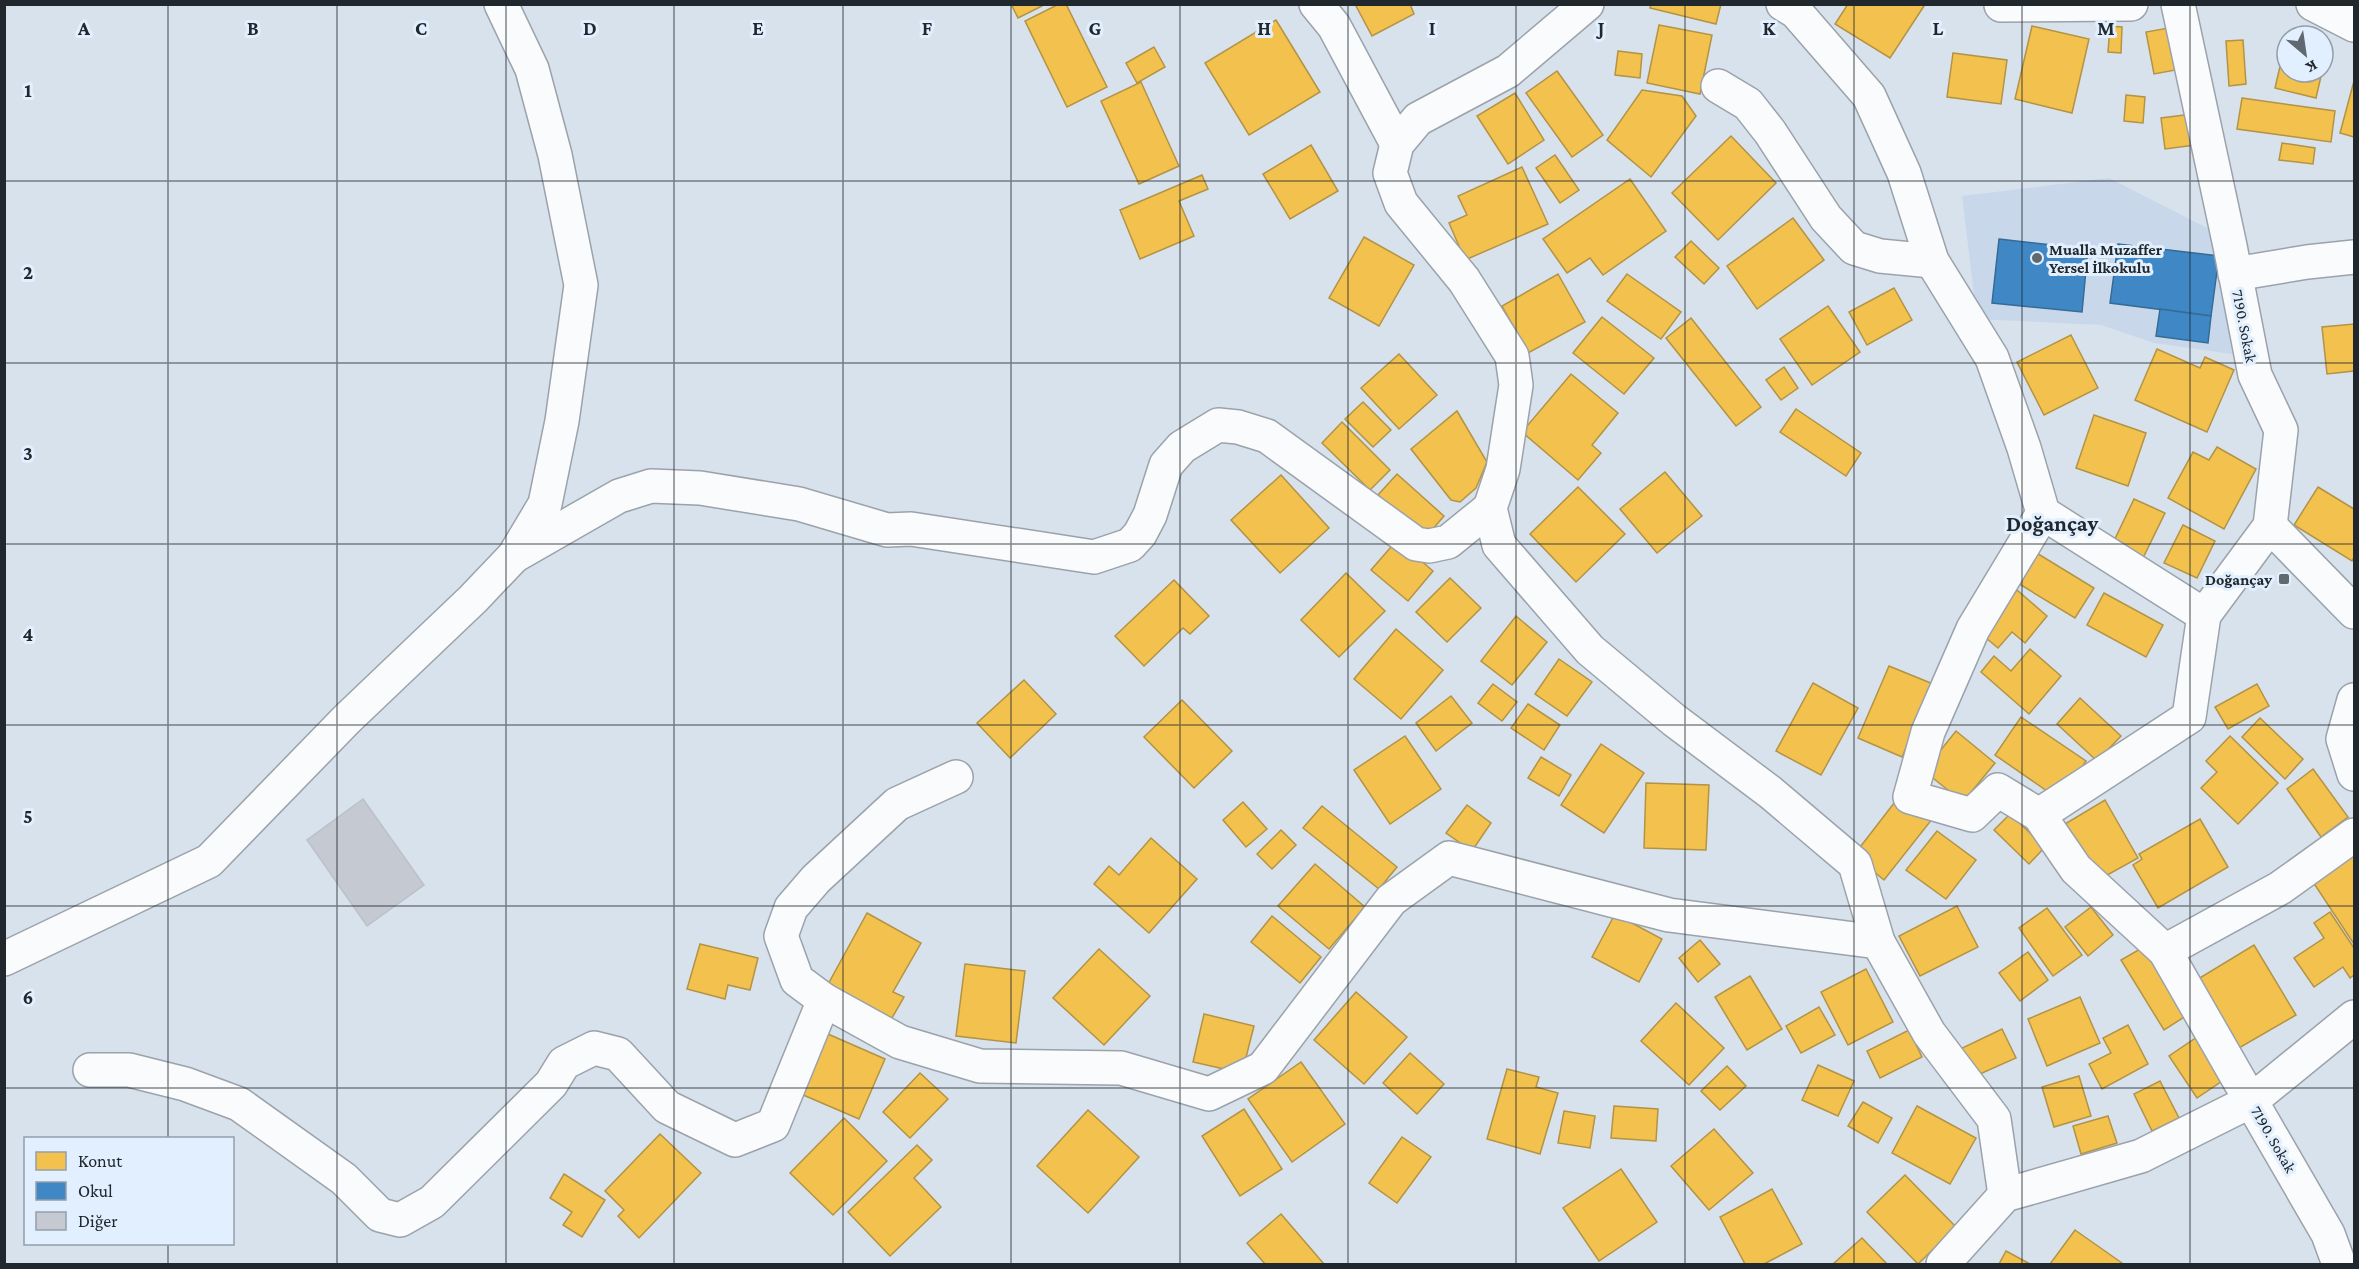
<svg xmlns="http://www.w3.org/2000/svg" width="2359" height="1269" font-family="'Crimson Pro',serif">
<rect width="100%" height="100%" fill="#d8e2ed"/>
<path fill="#c8d8ea" d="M2109 178 2221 235 2232 354 2154 343 2101 325 1977 319 1962 196Z"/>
<g fill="#f2c14e" stroke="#b39344" stroke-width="1.5">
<path d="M1011 4H1042V6L1018 18Z"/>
<path d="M1059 4H1066L1107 87 1067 107 1025 21Z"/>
<path d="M1355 4H1410L1414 14 1372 36Z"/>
<path d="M1651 4H1721L1716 24 1650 8Z"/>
<path d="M1848 4H1922L1924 6 1890 58 1835 24Z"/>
<path d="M1276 20 1320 92 1249 135 1205 63Z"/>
<path d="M1659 25 1712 35 1700 94 1647 83Z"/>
<path d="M2032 26 2089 39 2072 113 2015 99Z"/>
<path d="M2110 26 2122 27 2121 53 2108 52Z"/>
<path d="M2174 27 2181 69 2154 74 2146 32Z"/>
<path d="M2243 40 2246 84 2229 86 2226 41Z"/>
<path d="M1154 47 1165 67 1137 83 1126 63Z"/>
<path d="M1618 51 1642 54 1640 78 1615 75Z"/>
<path d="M1953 53 2007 60 2001 104 1947 97Z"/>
<path d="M2281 62 2287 63V72H2322L2316 98 2275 88Z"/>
<path d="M1557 71 1603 135 1572 157 1526 93Z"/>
<path d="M2354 81V137L2340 133Z"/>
<path d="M1141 82 1179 166 1139 184 1101 101Z"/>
<path d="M1642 90 1682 96 1696 116 1651 177 1607 140Z"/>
<path d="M1515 93 1544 140 1508 164 1477 116Z"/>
<path d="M2126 95 2145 97 2143 123 2124 121Z"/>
<path d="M2242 98 2335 111 2331 142 2237 129Z"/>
<path d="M2192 114 2195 145 2165 149 2161 118Z"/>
<path d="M1731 136 1776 183 1718 240 1672 193Z"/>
<path d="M2282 143 2315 148 2313 164 2279 160Z"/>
<path d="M1311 145 1338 191 1290 219 1263 174Z"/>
<path d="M1555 155 1579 190 1560 203 1536 168Z"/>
<path d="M1522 167 1548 224 1465 260 1449 223 1467 215 1458 196Z"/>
<path d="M1202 175 1208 189 1179 201 1194 236 1140 259 1120 210Z"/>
<path d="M1630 179 1666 231 1603 275 1590 258 1567 273 1543 239Z"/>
<path d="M1793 218 1824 260 1757 309 1727 266Z"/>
<path d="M1364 237 1414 265 1379 326 1329 298Z"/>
<path d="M1691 241 1719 268 1704 284 1675 257Z"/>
<path d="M1558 274 1585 322 1528 353 1502 306Z"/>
<path d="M1627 274 1681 312 1661 339 1607 301Z"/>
<path d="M1894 288 1912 320 1867 345 1849 312Z"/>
<path d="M1828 306 1860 352 1812 385 1780 339Z"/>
<path d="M1602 317 1654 358 1624 394 1573 353Z"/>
<path d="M1691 318 1761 407 1736 426 1666 338Z"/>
<path d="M2354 324V371L2327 374 2322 327Z"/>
<path d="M2071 335 2098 388 2044 415 2017 362Z"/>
<path d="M2157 349 2200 368 2205 357 2234 370 2207 432 2135 400Z"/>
<path d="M1399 354 1437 395 1399 429 1361 388Z"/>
<path d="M1784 367 1798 388 1781 400 1766 380Z"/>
<path d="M1571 374 1618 413 1592 445 1601 453 1578 480 1522 432Z"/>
<path d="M1363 402 1391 430 1373 447 1345 419Z"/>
<path d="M1796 409 1861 453 1846 476 1780 432Z"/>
<path d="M1457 411 1487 462 1476 488 1460 502 1451 500 1411 449Z"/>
<path d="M2094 415 2146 433 2128 486 2076 468Z"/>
<path d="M1342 422 1390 470 1370 490 1322 443Z"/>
<path d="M2217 447 2256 469 2224 529 2168 498 2193 452 2209 460Z"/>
<path d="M1665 472 1702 516 1657 553 1620 509Z"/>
<path d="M1397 474 1444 516 1426 537 1378 495Z"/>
<path d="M1281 475 1329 528 1280 573 1231 520Z"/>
<path d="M1578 487 1625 534 1576 582 1530 534Z"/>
<path d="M2318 487 2354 509V557L2352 561 2294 525Z"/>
<path d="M2134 499 2165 513 2142 560 2112 545Z"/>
<path d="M2183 525 2215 541 2197 578 2164 563Z"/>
<path d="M1397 540 1433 571 1408 601 1371 570Z"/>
<path d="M2035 552 2094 588 2075 618 2016 582Z"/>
<path d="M1346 573 1385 611 1339 657 1301 620Z"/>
<path d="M1450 578 1481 608 1447 642 1416 612Z"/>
<path d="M1174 580 1209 616 1190 634 1183 628 1144 666 1115 636Z"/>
<path d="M2017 590 2047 616 2025 643 2012 632 1998 648 1980 633Z"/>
<path d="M2104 593 2163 625 2146 657 2087 625Z"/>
<path d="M1516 616 1547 642 1512 685 1481 661Z"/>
<path d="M1396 629 1443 670 1401 719 1354 679Z"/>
<path d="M2030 649 2061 676 2029 714 1981 672 1994 656 2011 671Z"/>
<path d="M1559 659 1592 682 1567 716 1535 694Z"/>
<path d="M1889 666 1933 684 1902 757 1858 738Z"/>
<path d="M1024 680 1056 714 1010 758 977 723Z"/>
<path d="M1813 683 1858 708 1821 775 1776 751Z"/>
<path d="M1493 684 1517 702 1502 721 1478 703Z"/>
<path d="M2257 684 2269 706 2228 729 2215 707Z"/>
<path d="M1451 696 1472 723 1436 751 1416 723Z"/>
<path d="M2080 698 2121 736 2097 761 2057 724Z"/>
<path d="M1182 700 1232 751 1194 788 1144 737Z"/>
<path d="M1528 704 1560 725 1544 750 1511 728Z"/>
<path d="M2021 717 2086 761 2060 800 1995 755Z"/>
<path d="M2260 718 2303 759 2285 779 2242 737Z"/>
<path d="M1956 731 1995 763 1963 802 1924 771Z"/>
<path d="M1405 736 1441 789 1390 824 1354 770Z"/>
<path d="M2230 736 2278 783 2238 824 2201 788 2217 772 2206 761Z"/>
<path d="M1601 744 1644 773 1604 833 1561 805Z"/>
<path d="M1541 757 1571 775 1559 796 1528 778Z"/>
<path d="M2313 769 2348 817 2321 837 2287 789Z"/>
<path d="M1646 783 1709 785 1706 850 1644 848Z"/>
<path d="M1901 794 1933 818 1884 880 1854 855Z"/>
<path d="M2105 800 2138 858 2093 883 2060 827Z"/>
<path d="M1243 802 1267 829 1246 847 1223 820Z"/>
<path d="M1467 805 1491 823 1472 851 1446 833Z"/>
<path d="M1322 806 1397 867 1379 889 1303 828Z"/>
<path d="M2010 814 2045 847 2029 864 1994 830Z"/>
<path d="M2200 819 2228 867 2158 908 2133 865 2142 859 2139 854Z"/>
<path d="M1281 830 1296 845 1272 869 1257 854Z"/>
<path d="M1937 831 1976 860 1946 899 1906 870Z"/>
<path d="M1151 838 1197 879 1149 933 1094 884 1109 866 1119 875Z"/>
<path d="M2354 842V944L2307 873Z"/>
<path d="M1315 864 1365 907 1329 949 1278 906Z"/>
<path d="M1957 906 1978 947 1920 976 1899 936Z"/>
<path d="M2091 907 2113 935 2088 956 2065 927Z"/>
<path d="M2047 908 2082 955 2053 976 2019 928Z"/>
<path d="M2330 912 2354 948V975L2350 978 2343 967 2314 987 2294 958 2324 938 2314 923Z"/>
<path d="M867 913 921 943 893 992 904 997 889 1023 826 988Z"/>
<path d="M1615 914 1662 939 1639 982 1592 957Z"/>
<path d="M1272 916 1321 957 1300 983 1251 942Z"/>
<path d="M1700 940 1720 964 1698 982 1679 958Z"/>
<path d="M700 944 758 958 750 990 728 985 725 999 687 989Z"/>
<path d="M2147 945 2189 1014 2164 1030 2121 960Z"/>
<path d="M2254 945 2296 1015 2239 1048 2198 979Z"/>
<path d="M1099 949 1150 996 1104 1045 1053 998Z"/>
<path d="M2028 952 2048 980 2020 1001 1999 973Z"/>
<path d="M965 964 1025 971 1016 1043 956 1036Z"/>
<path d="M1866 969 1893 1022 1848 1045 1821 992Z"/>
<path d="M1750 976 1782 1029 1747 1050 1715 997Z"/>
<path d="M1356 992 1407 1037 1364 1084 1314 1040Z"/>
<path d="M2080 997 2100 1043 2047 1066 2028 1019Z"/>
<path d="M1676 1003 1724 1048 1689 1085 1641 1041Z"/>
<path d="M1819 1007 1835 1035 1801 1053 1786 1026Z"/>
<path d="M1204 1014 1254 1026 1242 1073 1193 1062Z"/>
<path d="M2128 1025 2148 1064 2102 1089 2089 1064 2111 1053 2103 1038Z"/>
<path d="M2002 1029 2016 1058 1971 1078 1958 1050Z"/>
<path d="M1909 1030 1922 1057 1880 1078 1867 1051Z"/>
<path d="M828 1034 885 1059 859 1119 801 1094Z"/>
<path d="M2200 1035 2228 1077 2197 1098 2169 1056Z"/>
<path d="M1410 1053 1444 1084 1417 1114 1383 1083Z"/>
<path d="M1301 1062 1345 1124 1292 1162 1248 1099Z"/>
<path d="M1818 1065 1854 1081 1838 1116 1802 1100Z"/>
<path d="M1727 1066 1746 1086 1720 1110 1701 1091Z"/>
<path d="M1507 1069 1539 1077 1536 1087 1558 1093 1540 1154 1487 1139Z"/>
<path d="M920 1073 948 1099 910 1138 883 1112Z"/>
<path d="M2079 1076 2091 1116 2054 1127 2042 1087Z"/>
<path d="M2160 1081 2179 1118 2152 1131 2134 1094Z"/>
<path d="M1863 1102 1892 1118 1878 1143 1848 1126Z"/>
<path d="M1614 1106 1658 1109 1656 1141 1611 1138Z"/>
<path d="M1917 1106 1976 1138 1950 1184 1892 1153Z"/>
<path d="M1244 1109 1282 1169 1240 1196 1202 1136Z"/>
<path d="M1088 1110 1139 1157 1088 1213 1037 1166Z"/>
<path d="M1564 1111 1595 1116 1590 1148 1558 1143Z"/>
<path d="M2108 1116 2117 1143 2081 1154 2073 1126Z"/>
<path d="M844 1118 887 1161 833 1215 790 1173Z"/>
<path d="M1714 1129 1753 1173 1709 1210 1671 1166Z"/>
<path d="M660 1134 701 1173 639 1238 618 1216 624 1210 605 1191Z"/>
<path d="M1402 1137 1431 1157 1397 1203 1369 1183Z"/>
<path d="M917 1145 932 1160 914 1178 941 1207 890 1256 848 1212Z"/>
<path d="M1621 1169 1657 1222 1599 1261 1563 1208Z"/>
<path d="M564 1174 605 1200 582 1237 563 1225 572 1212 550 1198Z"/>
<path d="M1905 1175 1956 1227 1918 1264 1867 1212Z"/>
<path d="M1772 1189 1802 1244 1764 1264H1745L1720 1217Z"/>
<path d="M1281 1214 1324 1264H1265L1247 1243Z"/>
<path d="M2075 1230 2122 1263 2121 1264H2050Z"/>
<path d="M1862 1238 1887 1264H1833Z"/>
<path d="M2006 1251 2030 1264H1999Z"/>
</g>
<g fill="#3f88c5" stroke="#366b97" stroke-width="1.5">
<path d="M1999 239 2088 249 2082 312 1992 303Z"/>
<path d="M2118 244 2219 256 2211 316 2110 303Z"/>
<path d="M2160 309 2211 316 2208 343 2156 336Z"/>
</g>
<path fill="#c4c9d2" stroke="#bbc0c9" stroke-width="1.5" d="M363 799 424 885 367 926 307 840Z"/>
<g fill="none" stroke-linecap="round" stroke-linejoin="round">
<defs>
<g id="minor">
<path d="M1316 4 1334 26 1397 144"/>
<path d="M1587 4 1508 71 1418 119 1397 144 1390 173 1401 203 1464 280 1512 356 1516 385 1503 469 1490 508 1499 545 1590 650 1674 720 1770 792 1855 864 1878 942 1929 1033 1994 1119 2005 1195"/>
<path d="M1783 4 1796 12 1869 96 1904 173 1932 261 1992 358 2024 448 2043 513 2204 615 2270 526 2281 430 2255 375 2230 246 2178 4"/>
<path d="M2313 4 2354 25"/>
<path d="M2001 5 2131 4"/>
<path d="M1718 86 1748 104 1770 132 1826 218 1854 248 1880 256 1932 261"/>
<path d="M2235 274 2307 262 2354 257"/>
<path d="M2270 526 2354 612"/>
<path d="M516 555 619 496 651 486 700 488 799 504 887 530 911 529 1094 557 1130 545 1140 534 1150 515 1166 465 1182 447 1218 425 1238 427 1267 436 1416 544 1429 546 1448 542 1490 508"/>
<path d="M2354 700 2343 739 2354 774"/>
<path d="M956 777 897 804 816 879 791 908 781 936 797 980 824 1000 900 1042 980 1066 1121 1068 1209 1094 1263 1068 1391 900 1449 858 1669 915 1878 942"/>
<path d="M2039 815 2189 717 2204 615"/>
<path d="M2165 951 2280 888 2354 835"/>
<path d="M4 959 209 861 347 719 473 599 514 556 545 504 562 421 581 285 555 155 532 69 501 4"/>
<path d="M90 1070H129L185 1084 239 1104 344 1179 380 1215 400 1220 432 1202 551 1084 564 1063 594 1048 618 1054 667 1107 735 1140 773 1125 824 1000"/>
<path d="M1943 1264 2005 1195 2141 1156 2251 1101 2165 951 2076 869 2039 815 1998 790 1972 815 1910 797 1928 732 1973 629 2043 513"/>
<path d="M2339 1264 2328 1234 2251 1101 2354 1017"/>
</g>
</defs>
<use href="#minor" stroke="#9ba2aa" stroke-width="36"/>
<use href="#minor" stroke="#f9fbfc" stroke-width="33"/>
</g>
<path fill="none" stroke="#20272d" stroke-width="1.5" stroke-opacity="0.55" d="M168 4V1138M337 4V1264M506 4V1264M674 4V1264M843 4V1264M1011 4V1264M1180 4V1264M1348 4V1264M1516 4V1264M1685 4V1264M1854 4V1264M2022 4V1264M2190 4V1264M4 181H2354M4 363H2354M4 544H2354M4 725H2354M4 906H2354M4 1088H2354M168 1244V1264"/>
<g fill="#606870" stroke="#e1effe" stroke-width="2">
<circle cx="2037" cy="258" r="6"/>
<rect x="2278" y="573" width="12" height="12" rx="3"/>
</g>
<g text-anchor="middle" stroke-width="6" stroke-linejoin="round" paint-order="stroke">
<g font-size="16" font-weight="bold" fill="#20272d" stroke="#e1effe" text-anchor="start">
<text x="2049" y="255">Mualla Muzaffer<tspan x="2049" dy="18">Yersel İlkokulu</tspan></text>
<text x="2272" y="585" text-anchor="end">Doğançay</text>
</g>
<g font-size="16" fill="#20272d" stroke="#e1effe">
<text transform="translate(2245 326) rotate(79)" y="6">7190. Sokak</text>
<text transform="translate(2274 1139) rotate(60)" y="6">7190. Sokak</text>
</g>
<g font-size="22" font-weight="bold" fill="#20272d" stroke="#e1effe">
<text x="2052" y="531">Doğançay</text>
</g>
</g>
<g font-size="20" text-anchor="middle" font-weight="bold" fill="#20272d" stroke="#e1effe" stroke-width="6" stroke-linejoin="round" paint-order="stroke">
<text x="84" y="35">A</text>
<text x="253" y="35">B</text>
<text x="421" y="35">C</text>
<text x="590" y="35">D</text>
<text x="758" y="35">E</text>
<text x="927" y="35">F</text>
<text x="1095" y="35">G</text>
<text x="1264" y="35">H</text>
<text x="1432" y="35">I</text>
<text x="1601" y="35">J</text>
<text x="1769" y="35">K</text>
<text x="1938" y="35">L</text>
<text x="2106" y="35">M</text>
<text x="28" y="97">1</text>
<text x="28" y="279">2</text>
<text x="28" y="460">3</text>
<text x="28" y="641">4</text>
<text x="28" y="823">5</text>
<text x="28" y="1004">6</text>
</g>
<rect width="2359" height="1269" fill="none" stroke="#20272d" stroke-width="12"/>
<rect x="24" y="1137" width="210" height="108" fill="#e1effe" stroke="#949faa" stroke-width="1.5"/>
<rect x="36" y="1152" width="30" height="18" fill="#f2c14e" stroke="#949faa" stroke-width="1.5"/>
<text x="78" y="1167" font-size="18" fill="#20272d">Konut</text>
<rect x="36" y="1182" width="30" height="18" fill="#3f88c5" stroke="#949faa" stroke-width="1.5"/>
<text x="78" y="1197" font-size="18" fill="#20272d">Okul</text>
<rect x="36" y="1212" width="30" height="18" fill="#c4c9d2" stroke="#949faa" stroke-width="1.5"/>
<text x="78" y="1227" font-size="18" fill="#20272d">Diğer</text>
<g transform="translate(2305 54) rotate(151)"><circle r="28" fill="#e1effe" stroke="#949faa" stroke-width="1.5"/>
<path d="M0-4.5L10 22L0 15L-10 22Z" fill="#606870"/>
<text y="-9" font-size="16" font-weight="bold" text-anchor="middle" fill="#20272d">K</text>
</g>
</svg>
